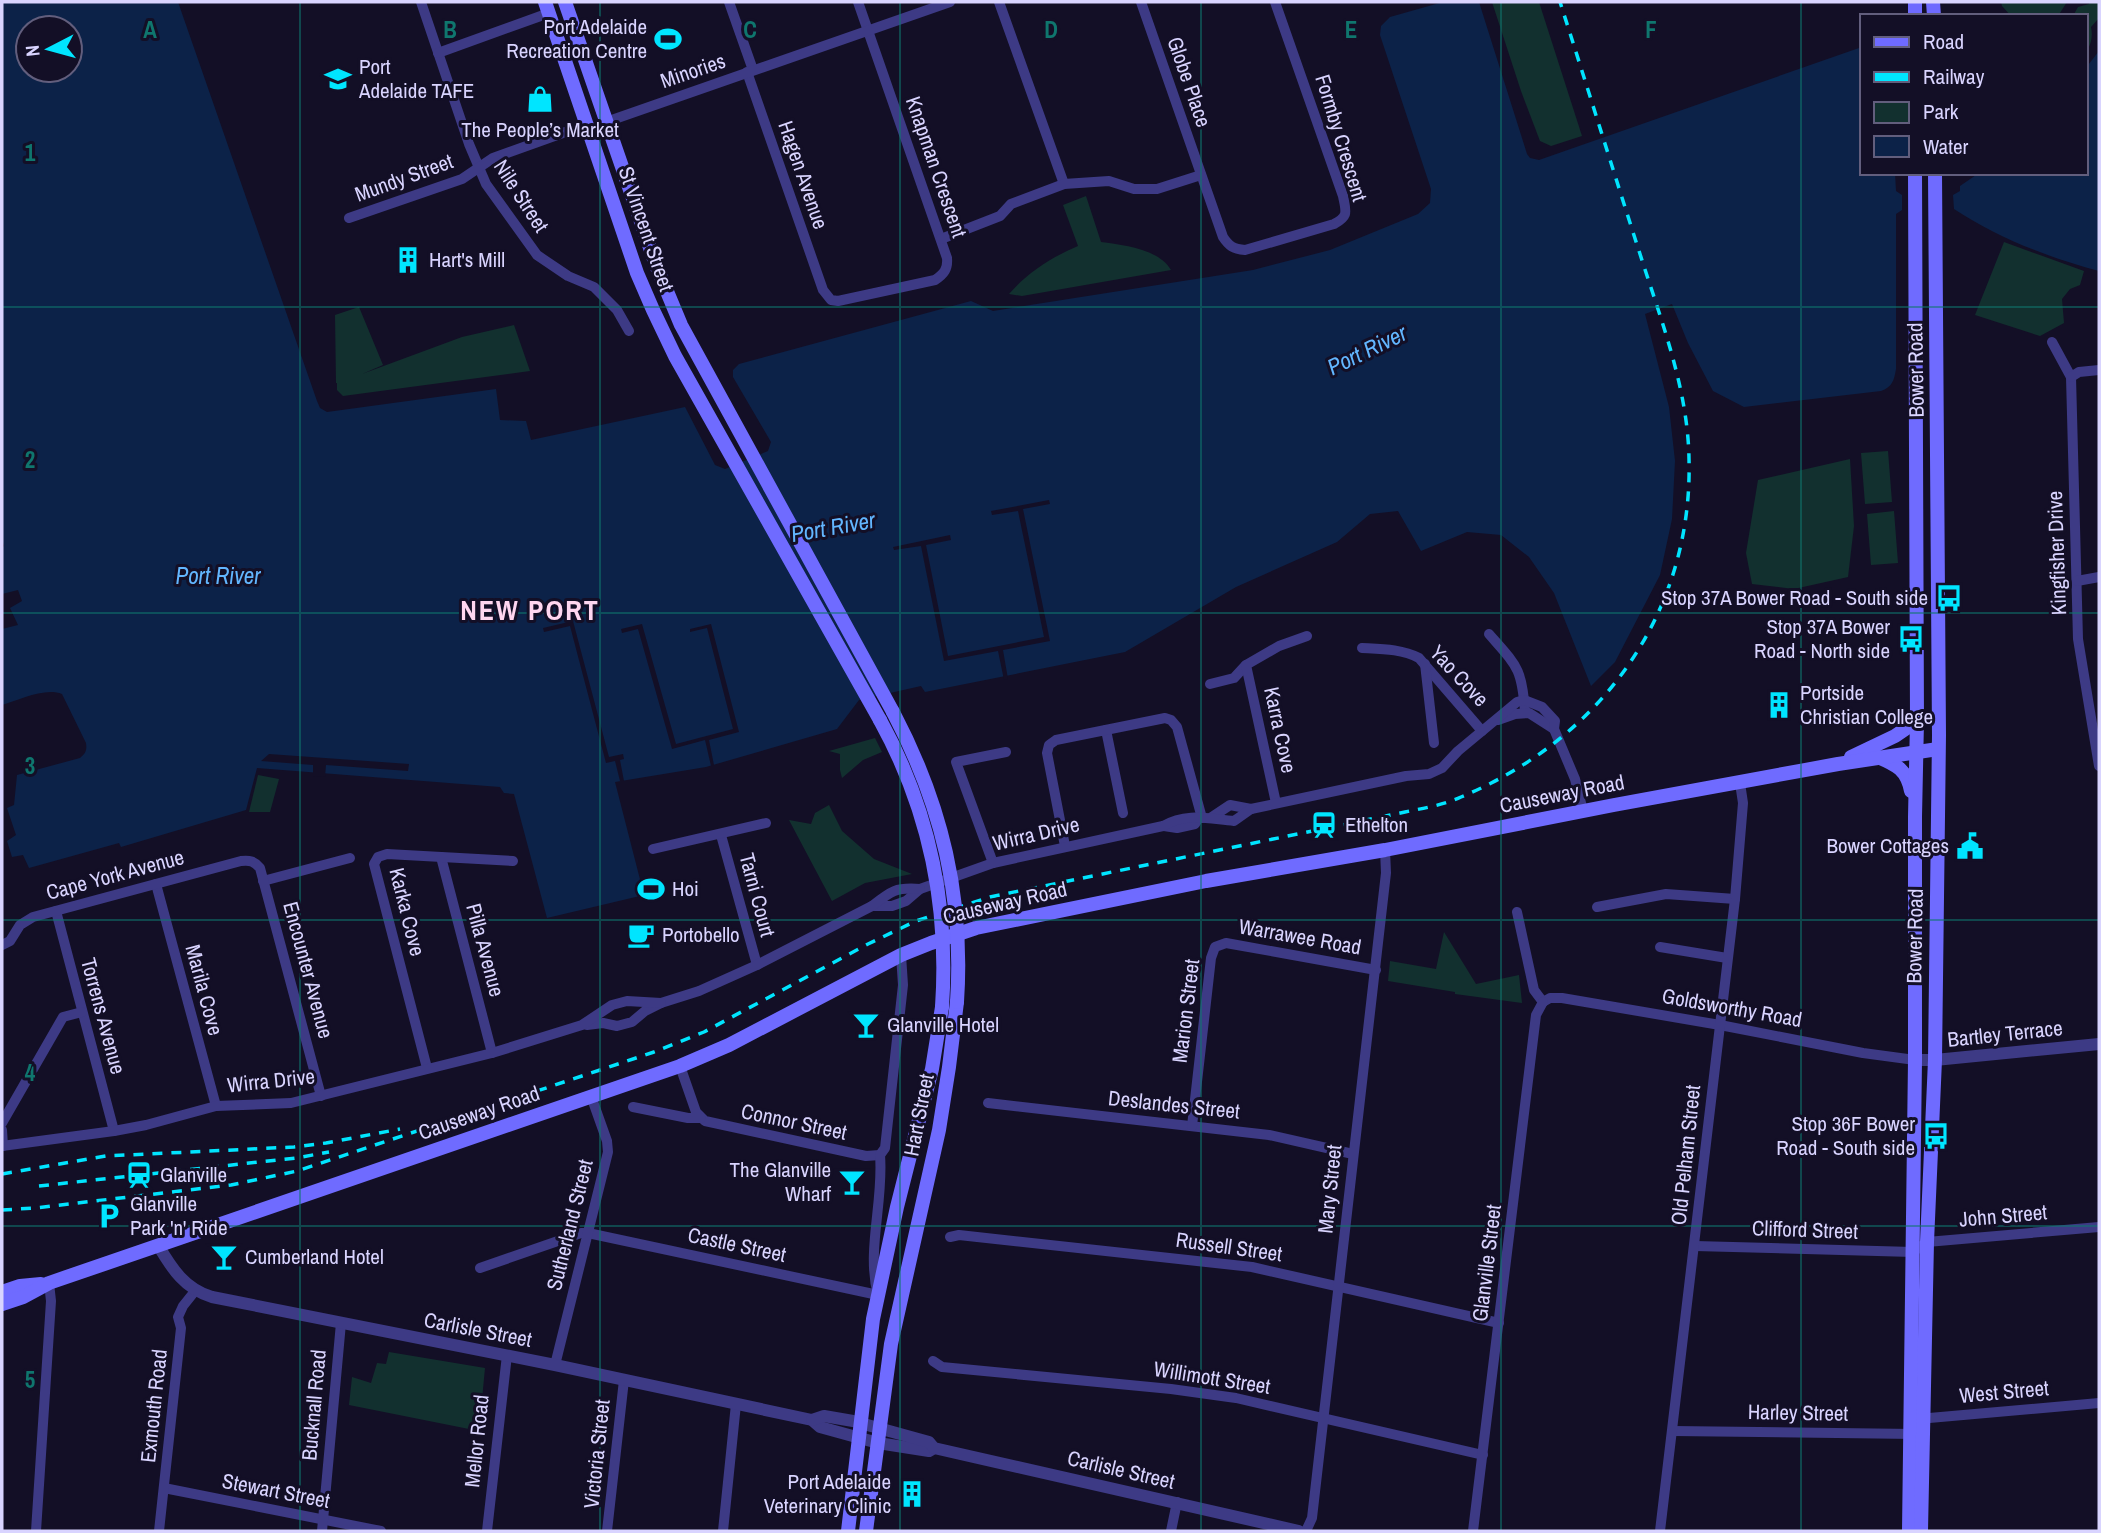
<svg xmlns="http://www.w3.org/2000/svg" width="2101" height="1533" font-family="'Archivo Narrow',sans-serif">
<rect width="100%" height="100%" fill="#130f26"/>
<g fill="#12302f">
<path d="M1492 2H1539L1582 136 1551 146 1540 141 1521 91Z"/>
<path d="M2001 2H2067L2058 16H2011L2002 6Z"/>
<path d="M2089 2H2099V18L2091 27C2093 37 2091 45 2085 54V16H2073L2078 7 2089 4Z"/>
<path d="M1086 196 1101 242C1123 245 1159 249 1171 270L1022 296 1009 294C1028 272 1052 257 1078 246L1063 205Z"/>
<path d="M2004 242 2084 271 2080 285 2070 289 2062 299 2064 323 2040 336 1975 315Z"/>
<path d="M359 307 383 365 362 374 462 337 514 325 530 371 343 396 337 390V383H336L335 315Z"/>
<path d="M1888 451 1892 502 1865 504 1861 453Z"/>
<path d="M1850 459 1854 526 1848 577 1794 589 1752 584 1746 553 1758 480Z"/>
<path d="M1894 511 1898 563 1871 565 1867 514Z"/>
<path d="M875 738 882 752 863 760 842 778 840 770V754L829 751Z"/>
<path d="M258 775 279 779 270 812H249Z"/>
<path d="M829 805 842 831 874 859 912 874 865 883 832 901 789 820 811 824 815 813Z"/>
<path d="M1444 932 1476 984 1519 975 1522 1003 1455 994V992L1388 981 1390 961 1436 969Z"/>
<path d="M389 1352 485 1368 479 1431 349 1405 352 1377 371 1383 377 1363 386 1364Z"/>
</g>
<g fill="#0c2248" fill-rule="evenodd">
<path d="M2 2H178L317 401 320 408 327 412 496 389 500 420 526 421 531 440 685 407 715 465 725 469 768 451 771 442 733 377V370L739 364 971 301 993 311 1253 270 1330 250 1418 214 1430 203 1431 189 1380 35 1381 26 1390 17 1443 2H1479L1527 154 1530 158 1539 160 1859 48 1861 49V173H1895L1896 191 1902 195V210L1896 214V369C1894 381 1892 387 1881 391L1744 407 1713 391 1688 343 1672 304 1645 314 1669 407 1675 461 1672 519 1660 575 1615 662 1591 686 1554 593 1529 557 1501 535 1467 532 1421 551 1398 511 1370 514 1337 542 1236 587 1125 652 925 692 921 686 859 700 837 729 706 767 615 782 644 895 547 918 514 794 504 793 500 787 257 768 246 810 121 847 119 843 29 868 23 855 12 857 7 841 16 835 7 808 14 805 17 775 80 758C86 753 87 750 86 743L62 694C45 687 19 700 2 705V629L18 625 10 608 22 601 18 590 2 594V548L4 546 2 539ZM28 28H70V70H28Z"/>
<path d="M2099 51V271C2047 257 1998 238 1954 209L1953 195 1960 191V186L1979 173H2085V69Z"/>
</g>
<g fill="#130f26">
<path d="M1049 500 1050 504 1023 509 1050 641 1003 650 1008 679 1004 680 998 651 944 661 921 546 894 550 893 547 950 535 951 540 926 545 948 656 1044 637 1018 511 992 515 991 511Z"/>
<path d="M573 621 609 757 623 754 624 759 620 760 624 781H620L615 761 606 763 570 626 544 632 543 628Z"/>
<path d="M642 624 676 744 733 729 707 628 690 632V629L711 624 739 732 709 740 714 765 711 766 705 740 672 749 638 629 622 633 621 629Z"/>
<path d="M269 754 409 764 408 771 326 765 325 777 313 776V765L261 761Z"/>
</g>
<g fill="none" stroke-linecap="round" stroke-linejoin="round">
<g stroke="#3d3a85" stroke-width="10">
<path d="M421 2 469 144 486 184 537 255 568 276 594 287 617 310 629 331"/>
<path d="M729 2 753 70"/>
<path d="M999 2 1064 184"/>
<path d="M1141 2 1223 237C1229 246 1233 249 1245 250L1334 224C1349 216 1346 212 1343 196L1275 2"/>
<path d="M438 53 549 13"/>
<path d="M747 72 823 290 831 300 838 301 935 280C944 274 948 269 947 258L858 2"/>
<path d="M606 122 950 2"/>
<path d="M349 218 462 179 493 158 588 124"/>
<path d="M941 239 1000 216 1011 204 1064 184 1109 181 1134 189H1157L1201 175"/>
<path d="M2052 342 2071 377 2078 639 2099 766"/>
<path d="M2071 377 2079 372 2099 370"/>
<path d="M2077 581 2099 577"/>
<path d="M1489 634C1517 666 1522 668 1525 712"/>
<path d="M1362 648C1382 649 1402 649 1419 658L1482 731"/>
<path d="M1425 664 1434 743"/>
<path d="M1210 684 1234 678 1246 665"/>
<path d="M1498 720 1515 714 1529 713 1554 729"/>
<path d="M1106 730 1123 813"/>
<path d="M1276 803 1246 665 1279 646 1307 636"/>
<path d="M1212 817 1230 805 1251 809"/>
<path d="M1164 826 1177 828 1195 824 1198 819"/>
<path d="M721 835 757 965"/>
<path d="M1065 846 1047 753 1049 745 1056 740 1165 718 1171 720 1177 727 1202 818"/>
<path d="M653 849 766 823"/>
<path d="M441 857 492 1053"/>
<path d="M993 863 956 762 1006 752"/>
<path d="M263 881 350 858"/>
<path d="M156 884 216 1106"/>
<path d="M872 906H892L906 901 920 889 993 863 1163 826C1187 812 1209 819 1234 821L1251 809 1406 776 1429 774 1442 768 1458 751 1517 702 1524 700 1542 707 1555 721 1554 729 1575 779 1583 811"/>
<path d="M1597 907 1666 894 1735 899"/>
<path d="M56 911 114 1131"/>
<path d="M1517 912 1534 990 1543 1002"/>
<path d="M2 945 10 941 20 925 33 917 241 861C250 860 254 861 260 868L321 1096"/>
<path d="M1660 947 1727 958"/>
<path d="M1543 1002 1550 998H1562L1720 1025 1863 1053 1915 1060"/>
<path d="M587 1025 603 1023 617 1026 632 1022 645 1011 661 1003 699 991 757 965 872 906C891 891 896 887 920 889"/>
<path d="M680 1066 696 1112 705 1121 866 1156 880 1155"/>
<path d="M427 1068 374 864 378 857 387 854 513 861"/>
<path d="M988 1103 1269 1135 1353 1154"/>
<path d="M633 1107 688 1118H701"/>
<path d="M2 1123 63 1017 82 1012"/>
<path d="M1192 1126 1211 958 1215 947 1226 943 1376 970"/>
<path d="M2 1130 3 1146"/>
<path d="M2 1146 114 1131 146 1125 216 1106 291 1103 492 1053 582 1025 612 1005 627 1001 661 1003"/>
<path d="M950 1237 959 1235 1252 1267 1499 1323"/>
<path d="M1695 1246 1913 1252 1927 1242 2099 1227"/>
<path d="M480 1268 581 1233H588L878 1295C866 1251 884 1201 880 1155L885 1148 903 985 901 955"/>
<path d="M933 1361 942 1367 1171 1389 1236 1398 1483 1455"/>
<path d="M555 1365 608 1152 607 1141 591 1096"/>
<path d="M1918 1419 2099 1403"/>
<path d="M1673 1431 1915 1434"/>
<path d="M164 1488 381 1531"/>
<path d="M36 1531 51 1301 49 1283"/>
<path d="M159 1531 181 1328 178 1317 183 1306 195 1291"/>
<path d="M322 1531 341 1323"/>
<path d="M487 1531 507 1355"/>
<path d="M607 1531 624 1380"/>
<path d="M723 1531 736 1404"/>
<path d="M1171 1531 1177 1502"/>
<path d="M1306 1531 1312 1518 1386 873 1385 850"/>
<path d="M1473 1531 1536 1015 1543 1002"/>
<path d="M1660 1531 1735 899 1743 803 1740 783"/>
</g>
<g stroke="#3d3a85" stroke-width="12">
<path d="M1915 1060H1935L2099 1044"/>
<path d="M158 1245C172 1269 185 1289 212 1297L555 1365 812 1420 820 1427 878 1443 929 1451 934 1448"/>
<path d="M812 1420 824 1416 853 1421 929 1442 934 1448 1299 1531"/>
</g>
<g stroke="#6f6bff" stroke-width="14">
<path d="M545 2 637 273 653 310 675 356 880 720"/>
<path d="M565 2 656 265 681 325 893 712"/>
<path d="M1915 2V16"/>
<path d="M1933 2 1934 16"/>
<path d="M1851 757 1895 736 1917 721"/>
<path d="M1878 757C1897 765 1907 770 1911 791"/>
<path d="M2 1292 20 1286 41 1284"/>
<path d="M2 1304 23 1297 49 1283 680 1066 729 1045 901 955 931 943 976 928 1206 881 1385 850 1614 805 1838 764 1938 749"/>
<path d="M848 1531 873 1319 897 1207 932 1069 942 1007"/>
<path d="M866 1531 891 1344 939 1130 949 1067 957 1002"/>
<path d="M1909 1531 1915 1060V817L1917 721 1915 173"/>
<path d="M1921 1531 1927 1242 1935 1060 1939 735 1935 173"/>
</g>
<g stroke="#00e5ff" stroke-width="3.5" stroke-dasharray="10 9" stroke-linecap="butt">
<path d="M2 1174 106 1156 294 1147 326 1143 400 1129"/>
<path d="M39 1186 296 1158 329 1152"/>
<path d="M2 1210 35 1208 231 1185 297 1171 654 1052 704 1032 868 944 916 921 990 897 1405 812C1424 808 1444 805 1461 797 1601 739 1693 613 1689 459 1688 389 1661 320 1640 254 1613 170 1587 86 1560 2"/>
</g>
<g stroke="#6f6bff" stroke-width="14">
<path d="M893 712C942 805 964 898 957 1002"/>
<path d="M880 720C929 809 949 905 942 1007"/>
</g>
</g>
<path fill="none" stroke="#0f766e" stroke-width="2" stroke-opacity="0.55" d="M300 2V1531M600 2V1531M900 2V1531M1201 2V1531M1501 2V1531M1801 2V1531M2 307H2099M2 613H2099M2 920H2099M2 1226H2099"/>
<defs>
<symbol id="stadium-bare" viewBox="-9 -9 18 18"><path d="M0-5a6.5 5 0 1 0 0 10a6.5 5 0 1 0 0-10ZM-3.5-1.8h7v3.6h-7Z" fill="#00e5ff" stroke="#130f26" stroke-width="2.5" paint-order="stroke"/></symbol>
<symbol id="university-bare" viewBox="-9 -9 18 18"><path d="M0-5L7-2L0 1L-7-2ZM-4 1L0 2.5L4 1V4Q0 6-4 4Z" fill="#00e5ff" stroke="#130f26" stroke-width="2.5" paint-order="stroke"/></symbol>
<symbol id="shop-bare" viewBox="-9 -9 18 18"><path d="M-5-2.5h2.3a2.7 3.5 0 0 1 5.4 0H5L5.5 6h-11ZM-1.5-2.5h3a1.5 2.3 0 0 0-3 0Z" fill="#00e5ff" stroke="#130f26" stroke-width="2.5" paint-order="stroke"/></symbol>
<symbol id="building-bare" viewBox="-9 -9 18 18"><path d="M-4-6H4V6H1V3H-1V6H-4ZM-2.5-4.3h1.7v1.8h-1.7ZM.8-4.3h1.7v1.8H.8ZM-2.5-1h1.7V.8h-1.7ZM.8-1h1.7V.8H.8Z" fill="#00e5ff" stroke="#130f26" stroke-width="2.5" paint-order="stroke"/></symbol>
<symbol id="bus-bare" viewBox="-9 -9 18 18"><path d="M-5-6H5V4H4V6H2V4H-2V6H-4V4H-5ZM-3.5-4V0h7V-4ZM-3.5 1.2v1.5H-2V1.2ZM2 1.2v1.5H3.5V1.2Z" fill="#00e5ff" stroke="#130f26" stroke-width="2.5" paint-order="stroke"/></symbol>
<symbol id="station-bare" viewBox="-9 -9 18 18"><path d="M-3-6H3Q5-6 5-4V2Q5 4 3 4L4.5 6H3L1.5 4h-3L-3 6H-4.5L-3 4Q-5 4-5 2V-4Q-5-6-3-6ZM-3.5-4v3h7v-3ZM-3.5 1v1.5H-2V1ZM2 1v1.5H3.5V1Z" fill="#00e5ff" stroke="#130f26" stroke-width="2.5" paint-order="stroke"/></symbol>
<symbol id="civic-bare" viewBox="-9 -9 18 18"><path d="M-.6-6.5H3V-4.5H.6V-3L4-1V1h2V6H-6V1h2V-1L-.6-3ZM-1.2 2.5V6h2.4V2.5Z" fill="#00e5ff" stroke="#130f26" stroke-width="2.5" paint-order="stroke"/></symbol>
<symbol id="cafe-bare" viewBox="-9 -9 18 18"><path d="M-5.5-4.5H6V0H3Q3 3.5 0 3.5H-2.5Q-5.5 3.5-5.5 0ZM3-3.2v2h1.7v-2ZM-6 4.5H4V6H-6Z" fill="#00e5ff" stroke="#130f26" stroke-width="2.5" paint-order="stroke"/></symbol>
<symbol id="bar-bare" viewBox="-9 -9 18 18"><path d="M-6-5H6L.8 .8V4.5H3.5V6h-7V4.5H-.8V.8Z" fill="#00e5ff" stroke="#130f26" stroke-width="2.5" paint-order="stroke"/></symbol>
<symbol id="parking-bare" viewBox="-9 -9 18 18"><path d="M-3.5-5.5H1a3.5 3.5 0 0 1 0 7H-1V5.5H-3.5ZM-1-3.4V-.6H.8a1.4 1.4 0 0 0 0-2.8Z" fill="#00e5ff" stroke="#130f26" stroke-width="2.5" paint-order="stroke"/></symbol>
</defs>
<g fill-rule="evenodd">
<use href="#stadium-bare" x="649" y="20" width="38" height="38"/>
<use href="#university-bare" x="319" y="60" width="38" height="38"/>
<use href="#shop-bare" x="521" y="80" width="38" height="38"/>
<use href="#building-bare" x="389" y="241" width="38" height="38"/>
<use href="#bus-bare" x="1930" y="579" width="38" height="38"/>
<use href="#bus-bare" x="1892" y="620" width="38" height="38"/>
<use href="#building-bare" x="1760" y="686" width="38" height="38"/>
<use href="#station-bare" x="1305" y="806" width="38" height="38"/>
<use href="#civic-bare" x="1951" y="827" width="38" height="38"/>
<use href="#stadium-bare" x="632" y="870" width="38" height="38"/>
<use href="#cafe-bare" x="622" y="916" width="38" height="38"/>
<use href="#bar-bare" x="847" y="1006" width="38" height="38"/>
<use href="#bus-bare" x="1917" y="1117" width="38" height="38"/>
<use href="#station-bare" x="120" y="1156" width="38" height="38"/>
<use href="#bar-bare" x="833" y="1163" width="38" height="38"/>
<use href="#parking-bare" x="90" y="1197" width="38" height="38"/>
<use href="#bar-bare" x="205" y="1238" width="38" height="38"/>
<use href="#building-bare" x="893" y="1475" width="38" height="38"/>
</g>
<g text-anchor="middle" stroke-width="6" stroke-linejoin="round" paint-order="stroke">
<g font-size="21" fill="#d9d4ff" stroke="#130f26" text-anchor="start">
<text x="647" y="34" text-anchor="end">Port Adelaide<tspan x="647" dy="24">Recreation Centre</tspan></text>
<text x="359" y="74">Port<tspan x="359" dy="24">Adelaide TAFE</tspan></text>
<text x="540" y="137" text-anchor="middle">The People’s Market</text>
<text x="429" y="267">Hart's Mill</text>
<text x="1928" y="605" text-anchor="end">Stop 37A Bower Road - South side</text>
<text x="1890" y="634" text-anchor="end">Stop 37A Bower<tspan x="1890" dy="24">Road - North side</tspan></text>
<text x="1800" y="700">Portside<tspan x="1800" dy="24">Christian College</tspan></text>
<text x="1345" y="832">Ethelton</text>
<text x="1949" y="853" text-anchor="end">Bower Cottages</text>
<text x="672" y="896">Hoi</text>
<text x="662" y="942">Portobello</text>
<text x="887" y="1032">Glanville Hotel</text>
<text x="1915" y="1131" text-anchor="end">Stop 36F Bower<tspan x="1915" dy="24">Road - South side</tspan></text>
<text x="831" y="1177" text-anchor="end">The Glanville<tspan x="831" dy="24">Wharf</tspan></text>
<text x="160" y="1182">Glanville</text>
<text x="130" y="1211">Glanville<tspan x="130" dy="24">Park 'n' Ride</tspan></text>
<text x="245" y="1264">Cumberland Hotel</text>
<text x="891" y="1489" text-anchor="end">Port Adelaide<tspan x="891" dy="24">Veterinary Clinic</tspan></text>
</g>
<g font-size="21" fill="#d9d4ff" stroke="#130f26">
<text transform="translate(693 71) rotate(-19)" y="7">Minories</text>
<text transform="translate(1189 82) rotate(71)" y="7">Globe Place</text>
<text transform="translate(1341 138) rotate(73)" y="7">Formby Crescent</text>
<text transform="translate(936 167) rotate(71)" y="7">Knapman Crescent</text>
<text transform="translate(803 175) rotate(71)" y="7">Hagen Avenue</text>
<text transform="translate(404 178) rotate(-20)" y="7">Mundy Street</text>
<text transform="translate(521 196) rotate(57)" y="7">Nile Street</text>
<text transform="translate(646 229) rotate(71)" y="7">St Vincent Street</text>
<text transform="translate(1916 370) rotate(-91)" y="7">Bower Road</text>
<text transform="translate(2057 553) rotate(-92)" y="7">Kingfisher Drive</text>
<text transform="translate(1459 676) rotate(47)" y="7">Yao Cove</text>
<text transform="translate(1280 730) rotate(78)" y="7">Karra Cove</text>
<text transform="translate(1562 794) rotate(-11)" y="7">Causeway Road</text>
<text transform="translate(1036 834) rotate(-13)" y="7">Wirra Drive</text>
<text transform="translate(115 875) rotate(-15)" y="7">Cape York Avenue</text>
<text transform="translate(757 895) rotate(75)" y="7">Tarni Court</text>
<text transform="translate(1005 903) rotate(-13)" y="7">Causeway Road</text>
<text transform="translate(407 912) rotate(76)" y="7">Karka Cove</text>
<text transform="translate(1915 936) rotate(-89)" y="7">Bower Road</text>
<text transform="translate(1300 937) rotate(10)" y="7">Warrawee Road</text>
<text transform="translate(485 950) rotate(75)" y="7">Pilla Avenue</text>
<text transform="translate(308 970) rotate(75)" y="7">Encounter Avenue</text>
<text transform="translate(204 990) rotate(75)" y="7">Marila Cove</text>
<text transform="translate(1732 1008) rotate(10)" y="7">Goldsworthy Road</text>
<text transform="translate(1186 1011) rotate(-83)" y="7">Marion Street</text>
<text transform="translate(103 1016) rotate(75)" y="7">Torrens Avenue</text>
<text transform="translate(2005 1034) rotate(-6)" y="7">Bartley Terrace</text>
<text transform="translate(271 1081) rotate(-6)" y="7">Wirra Drive</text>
<text transform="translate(1174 1105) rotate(6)" y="7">Deslandes Street</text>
<text transform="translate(479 1113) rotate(-19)" y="7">Causeway Road</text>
<text transform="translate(919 1115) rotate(-79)" y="7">Hart Street</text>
<text transform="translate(794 1122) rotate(12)" y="7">Connor Street</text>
<text transform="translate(1686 1155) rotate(-84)" y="7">Old Pelham Street</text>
<text transform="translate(1330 1189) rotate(-84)" y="7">Mary Street</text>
<text transform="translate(2003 1216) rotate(-5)" y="7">John Street</text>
<text transform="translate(570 1225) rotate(-76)" y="7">Sutherland Street</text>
<text transform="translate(1805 1230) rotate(2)" y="7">Clifford Street</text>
<text transform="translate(737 1245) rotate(12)" y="7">Castle Street</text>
<text transform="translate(1229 1247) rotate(8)" y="7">Russell Street</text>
<text transform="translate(1487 1263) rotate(-83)" y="7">Glanville Street</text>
<text transform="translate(478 1330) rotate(11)" y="7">Carlisle Street</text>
<text transform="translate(1212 1378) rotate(9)" y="7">Willimott Street</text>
<text transform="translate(2004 1392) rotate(-5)" y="7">West Street</text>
<text transform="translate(314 1405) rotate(-85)" y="7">Bucknall Road</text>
<text transform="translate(154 1406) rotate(-84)" y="7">Exmouth Road</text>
<text transform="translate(1798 1413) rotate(1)" y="7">Harley Street</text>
<text transform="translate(477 1441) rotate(-84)" y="7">Mellor Road</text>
<text transform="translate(597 1454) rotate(-84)" y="7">Victoria Street</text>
<text transform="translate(1121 1470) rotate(13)" y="7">Carlisle Street</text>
<text transform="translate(276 1491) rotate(11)" y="7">Stewart Street</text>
</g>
<g font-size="23" font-style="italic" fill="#62b6ff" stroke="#130f26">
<text transform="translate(1367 350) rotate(-26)" y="8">Port River</text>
<text transform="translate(833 527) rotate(-10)" y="8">Port River</text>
<text x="218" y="584">Port River</text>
</g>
<g font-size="28" font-weight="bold" letter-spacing="2" fill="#ffd6f0" stroke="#130f26">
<text x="530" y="620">NEW PORT</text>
</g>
</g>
<g font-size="23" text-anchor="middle" font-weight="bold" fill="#0f766e" stroke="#130f26" stroke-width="6" stroke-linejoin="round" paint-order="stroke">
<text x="150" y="38">A</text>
<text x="450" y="38">B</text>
<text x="750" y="38">C</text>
<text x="1051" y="38">D</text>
<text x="1351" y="38">E</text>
<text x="1651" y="38">F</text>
<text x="30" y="161">1</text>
<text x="30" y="468">2</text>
<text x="30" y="774">3</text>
<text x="30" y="1081">4</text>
<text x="30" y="1388">5</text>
</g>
<rect width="2101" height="1533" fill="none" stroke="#d9d4ff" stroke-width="7"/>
<rect x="1860" y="14" width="228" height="161" fill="#130f26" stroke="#625e7d" stroke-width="2"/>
<rect x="1874" y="37" width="35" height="10" fill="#6f6bff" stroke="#625e7d" stroke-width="2"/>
<text x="1923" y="49" font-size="21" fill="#d9d4ff">Road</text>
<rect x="1874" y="72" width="35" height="10" fill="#00e5ff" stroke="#625e7d" stroke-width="2"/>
<text x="1923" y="84" font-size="21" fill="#d9d4ff">Railway</text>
<rect x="1874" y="102" width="35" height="21" fill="#12302f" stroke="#625e7d" stroke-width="2"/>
<text x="1923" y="119" font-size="21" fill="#d9d4ff">Park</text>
<rect x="1874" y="136" width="35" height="21" fill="#0c2248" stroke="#625e7d" stroke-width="2"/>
<text x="1923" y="154" font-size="21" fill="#d9d4ff">Water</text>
<g transform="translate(49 49) rotate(264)"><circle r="33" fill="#130f26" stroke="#625e7d" stroke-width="2"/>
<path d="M0-5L12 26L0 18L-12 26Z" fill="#00e5ff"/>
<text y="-10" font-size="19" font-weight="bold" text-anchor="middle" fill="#d9d4ff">N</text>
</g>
</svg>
